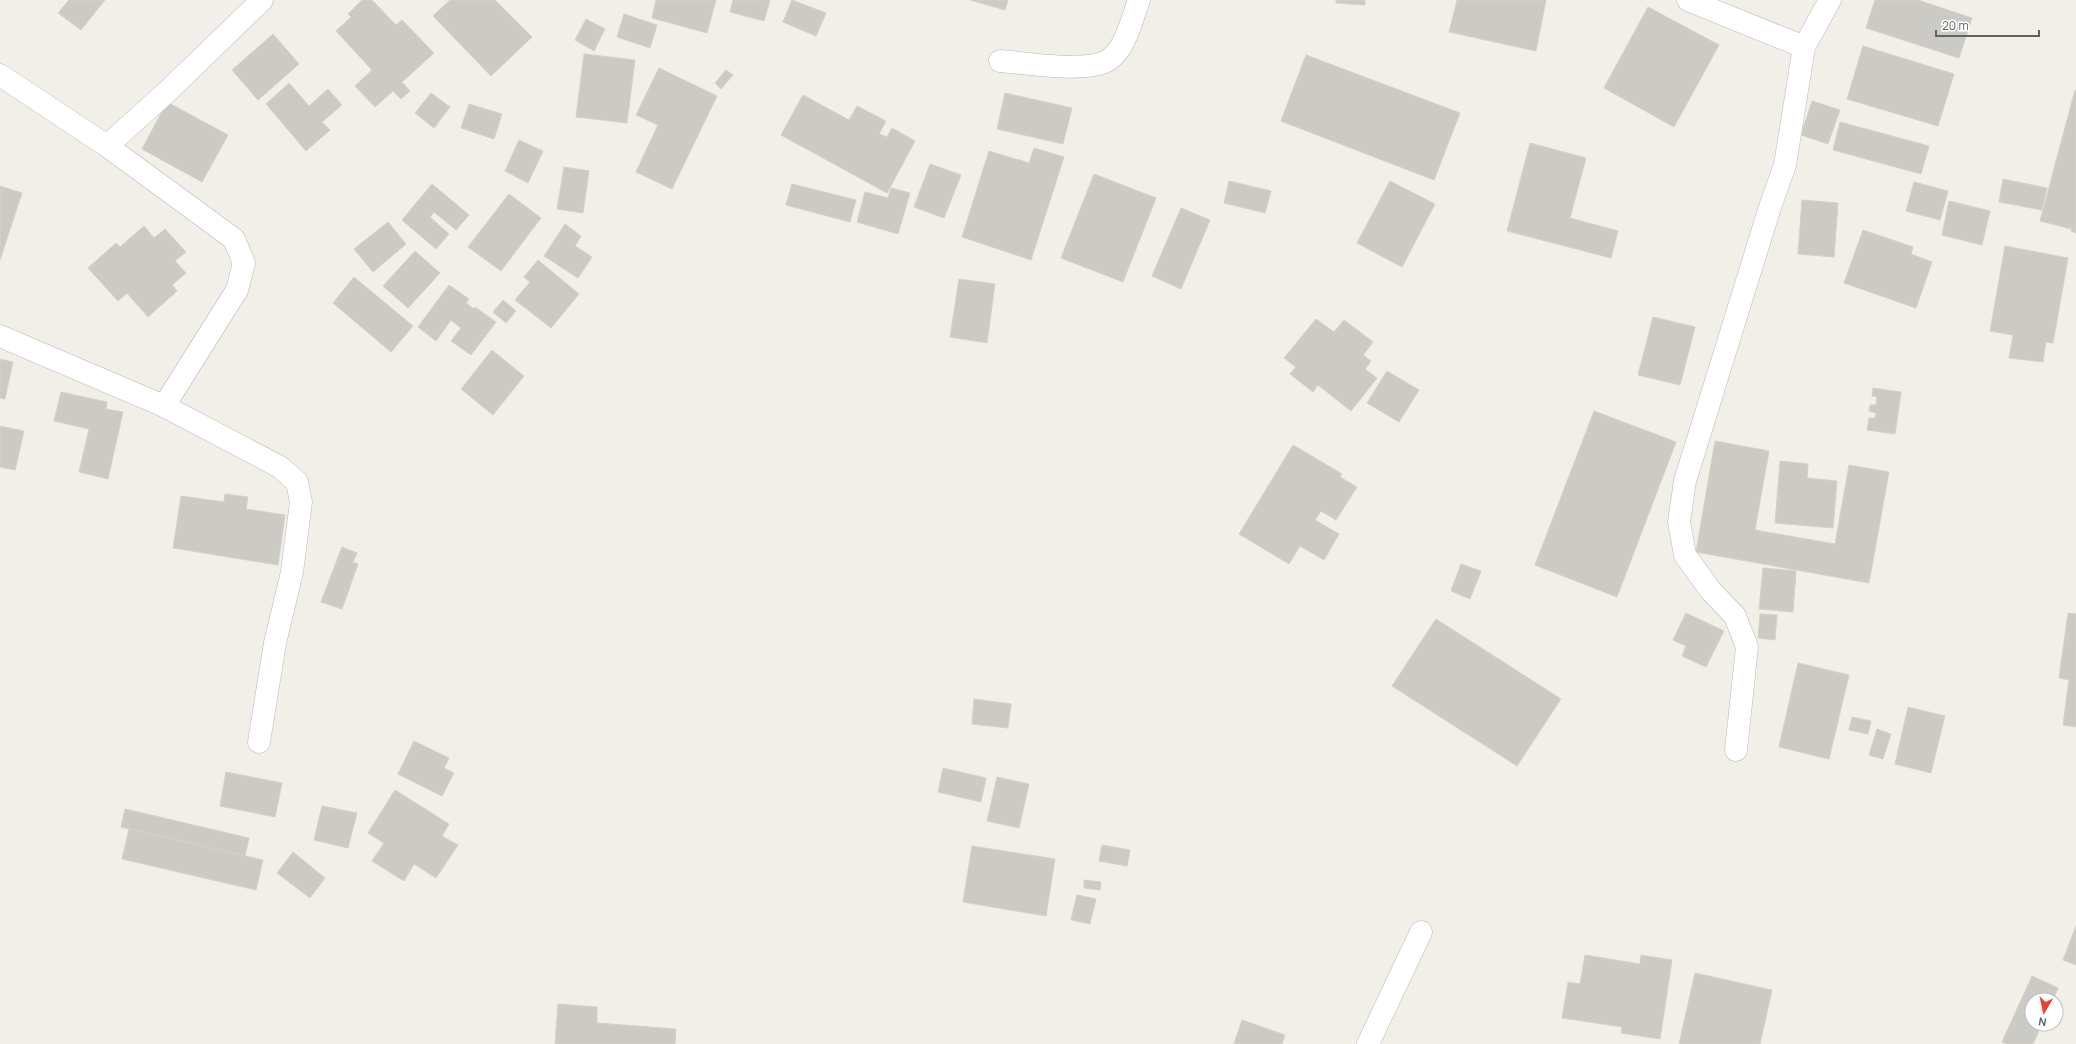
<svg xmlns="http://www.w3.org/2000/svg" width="2076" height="1044" font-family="Manrope,sans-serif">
<rect width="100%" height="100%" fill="#f1efe8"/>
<g fill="#cccac5" stroke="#d6d1c6">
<path d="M69 0H105L81 30 58 13Z"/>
<path d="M362 0H372L396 25 402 20 434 53 402 82 410 91 401 99 393 91 375 107 355 86 372 70 336 31 351 17 348 14Z"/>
<path d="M450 0H495L532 37 491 76 433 16Z"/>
<path d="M656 0H716L707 33 652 18Z"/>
<path d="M733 0H770L764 21 730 12Z"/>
<path d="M792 0 826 13 816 36 783 22Z"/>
<path d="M970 0H1008L1005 10Z"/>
<path d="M1336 0H1365V5L1336 3Z"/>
<path d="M1457 0H1546L1536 51 1449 32Z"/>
<path d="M1875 0H1918L1972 18 1959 58 1866 28Z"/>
<path d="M1648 7 1719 45 1674 127 1604 88Z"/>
<path d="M624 14 657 25 650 48 617 37Z"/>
<path d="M586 19 605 29 594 51 575 40Z"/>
<path d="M273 34 299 64 258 100 232 70Z"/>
<path d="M1863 46 1954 74 1938 126 1847 99Z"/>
<path d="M584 54 635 60 627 123 576 117Z"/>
<path d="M1306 55 1460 113 1434 180 1281 121Z"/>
<path d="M659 68 717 96 672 189 636 172 658 125 636 115Z"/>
<path d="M726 70 733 75 721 89 715 83Z"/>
<path d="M289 83 309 106 328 89 342 105 322 122 330 130 306 151 266 104Z"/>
<path d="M2075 90H2076V233L2071 231 2072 229 2040 221Z"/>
<path d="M431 93 450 107 434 128 415 113Z"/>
<path d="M1005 93 1072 108 1063 144 997 129Z"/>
<path d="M803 95 849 120 857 106 886 121 879 134 887 137 892 128 915 141 887 193 781 135Z"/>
<path d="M1812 101 1840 110 1828 144 1801 135Z"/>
<path d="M167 102 228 135 202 182 142 149Z"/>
<path d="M469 104 502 114 494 139 461 128Z"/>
<path d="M1840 122 1929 146 1921 174 1833 150Z"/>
<path d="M519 140 543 151 528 183 505 171Z"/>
<path d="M1530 143 1586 158 1570 218 1618 231 1611 258 1507 231Z"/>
<path d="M1034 148 1064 157 1031 260 962 237 989 151 1029 163Z"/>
<path d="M930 164 961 175 944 218 914 207Z"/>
<path d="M564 167 589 171 583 213 557 209Z"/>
<path d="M1094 174 1156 198 1123 282 1061 258Z"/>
<path d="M2003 179 2047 188 2042 210 1999 202Z"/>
<path d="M1229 181 1271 191 1265 213 1224 203Z"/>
<path d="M1390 181 1435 204 1402 267 1357 243Z"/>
<path d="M1914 182 1948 191 1940 220 1906 211Z"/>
<path d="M432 184 469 215 456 230 434 212 430 217 449 234 436 249 402 220Z"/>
<path d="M792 184 856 200 850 222 786 205Z"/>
<path d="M0 186 22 193 0 260Z"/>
<path d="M891 188 910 193 898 234 857 222 865 192 888 198Z"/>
<path d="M509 194 541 218 501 271 468 247Z"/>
<path d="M1802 200 1838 203 1834 257 1798 254Z"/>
<path d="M1949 201 1990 211 1982 245 1942 235Z"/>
<path d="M1181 208 1210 220 1181 289 1152 276Z"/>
<path d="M388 222 406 244 373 272 354 249Z"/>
<path d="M565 224 581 236 575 246 592 257 578 278 544 256Z"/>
<path d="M144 226 154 238 165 229 186 252 175 261 186 273 172 285 177 291 148 317 127 293 118 301 88 268 116 243 120 247Z"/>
<path d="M1863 230 1913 247 1911 254 1932 262 1916 308 1844 283Z"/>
<path d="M2005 246 2068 258 2053 343 2046 342 2043 362 2009 358 2013 335 1990 331Z"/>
<path d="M415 251 440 273 408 308 383 286Z"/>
<path d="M538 260 579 294 551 328 515 300 530 282 524 277Z"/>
<path d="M354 277 413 326 391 352 333 303Z"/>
<path d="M959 279 995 284 987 343 950 337Z"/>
<path d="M449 285 469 299 466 303 474 309 475 307 496 322 471 355 451 341 461 328 451 320 436 341 418 327Z"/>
<path d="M503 300 516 311 506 323 493 312Z"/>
<path d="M1653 317 1695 327 1680 385 1638 375Z"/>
<path d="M1316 319 1334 332 1344 320 1373 342 1363 355 1371 361 1365 369 1377 378 1351 411 1318 385 1313 392 1290 374 1296 367 1284 358Z"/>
<path d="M492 350 524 376 493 415 461 389Z"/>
<path d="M0 359 13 362 5 399 0 398Z"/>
<path d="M1387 371 1419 390 1399 422 1367 403Z"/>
<path d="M1873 388 1901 392 1895 434 1867 430 1869 418H1875L1876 413 1869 411 1870 405H1876L1877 397 1872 396Z"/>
<path d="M61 392 107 402 106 409 123 412 108 479 79 472 89 429 54 421Z"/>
<path d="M1594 411 1676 442 1617 597 1535 565Z"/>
<path d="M0 426 24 431 15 470 0 467Z"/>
<path d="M1715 441 1769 451 1755 530 1835 544 1849 465 1889 472 1869 583 1696 552Z"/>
<path d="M1293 445 1342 474 1340 477 1357 487 1336 520 1321 511 1315 520 1339 534 1324 560 1300 546 1289 564 1239 534Z"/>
<path d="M1780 461 1808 464 1807 478 1837 481 1833 528 1775 523Z"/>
<path d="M225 494 248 497 246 509 285 515 278 565 173 548 181 496 224 502Z"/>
<path d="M342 547 357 553 353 562 358 564 342 609 321 602Z"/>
<path d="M1461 564 1481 571 1470 599 1451 591Z"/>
<path d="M1763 568 1796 571 1793 612 1759 609Z"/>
<path d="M1686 613 1724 631 1706 667 1682 656 1686 646 1673 640Z"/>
<path d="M2068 613 2076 614V727L2063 725 2069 680 2059 678Z"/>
<path d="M1760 614 1777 615 1775 640 1758 638Z"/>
<path d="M1436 619 1561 699 1517 766 1392 686Z"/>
<path d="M1798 663 1849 675 1829 759 1779 747Z"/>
<path d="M974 699 1011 704 1008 728 972 724Z"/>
<path d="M1908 707 1945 716 1931 773 1895 764Z"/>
<path d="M1852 717 1871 721 1868 734 1849 730Z"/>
<path d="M1877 729 1891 734 1883 759 1869 755Z"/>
<path d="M414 741 449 758 444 768 454 773 442 796 398 774Z"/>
<path d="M943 768 986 778 981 802 938 792Z"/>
<path d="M226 772 282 783 275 817 220 806Z"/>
<path d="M997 777 1029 784 1019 828 987 821Z"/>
<path d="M395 790 449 824 442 836 458 845 436 878 414 864 404 881 372 861 384 843 368 833Z"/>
<path d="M322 806 357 813 348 848 314 840Z"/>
<path d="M125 809 249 838 245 856 121 827Z"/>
<path d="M129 829 263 860 256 890 122 859Z"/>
<path d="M1102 845 1130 850 1127 866 1099 861Z"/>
<path d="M972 846 1055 859 1046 916 963 902Z"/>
<path d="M293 852 325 878 310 898 277 873Z"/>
<path d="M1084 880 1101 882 1100 890 1084 888Z"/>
<path d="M1077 895 1096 899 1090 924 1071 920Z"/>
<path d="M2076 926V965L2063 960Z"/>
<path d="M1585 955 1640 964 1641 955 1672 960 1660 1039 1621 1033 1622 1027 1562 1018 1568 982 1580 984Z"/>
<path d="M1695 973 1772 990 1760 1044H1679Z"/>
<path d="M2032 976 2058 988 2053 1000H2032V1024H2042L2033 1044H2007L2002 1042Z"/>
<path d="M558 1004 597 1007V1023L676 1029 675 1044H555Z"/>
<path d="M1242 1020 1285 1035 1282 1044H1234Z"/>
</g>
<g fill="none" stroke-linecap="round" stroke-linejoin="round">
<defs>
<g id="minor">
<path d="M1688 0 1804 47"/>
<path d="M1000 61C1026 63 1083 73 1107 61 1111 59 1117 52 1120 48 1129 34 1133 16 1139 0"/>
<path d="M0 75 107 146 234 239 244 263 237 290 164 406"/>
<path d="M107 146 169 90 262 0"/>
<path d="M0 336 164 406 280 467 297 482 301 502 292 572 275 643 259 742"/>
<path d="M1736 750 1747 647 1735 616 1711 591 1685 555 1679 522 1685 481 1770 207 1785 165 1804 47 1830 0"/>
<path d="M1368 1044 1421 932"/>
</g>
</defs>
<use href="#minor" stroke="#b5b8bc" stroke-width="23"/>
<use href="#minor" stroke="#fff" stroke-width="22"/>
</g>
<g transform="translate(2044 1012) rotate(189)"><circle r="19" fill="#ffffff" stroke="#bfc1c3"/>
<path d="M0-3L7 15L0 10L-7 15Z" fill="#ea4335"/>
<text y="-6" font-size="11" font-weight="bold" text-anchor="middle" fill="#5f6368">N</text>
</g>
<path d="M1936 30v6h103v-6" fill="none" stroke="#5f6368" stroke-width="2"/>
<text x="1942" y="30" font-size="12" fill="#5f6368" stroke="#ffffff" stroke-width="3" paint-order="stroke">20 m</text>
</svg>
